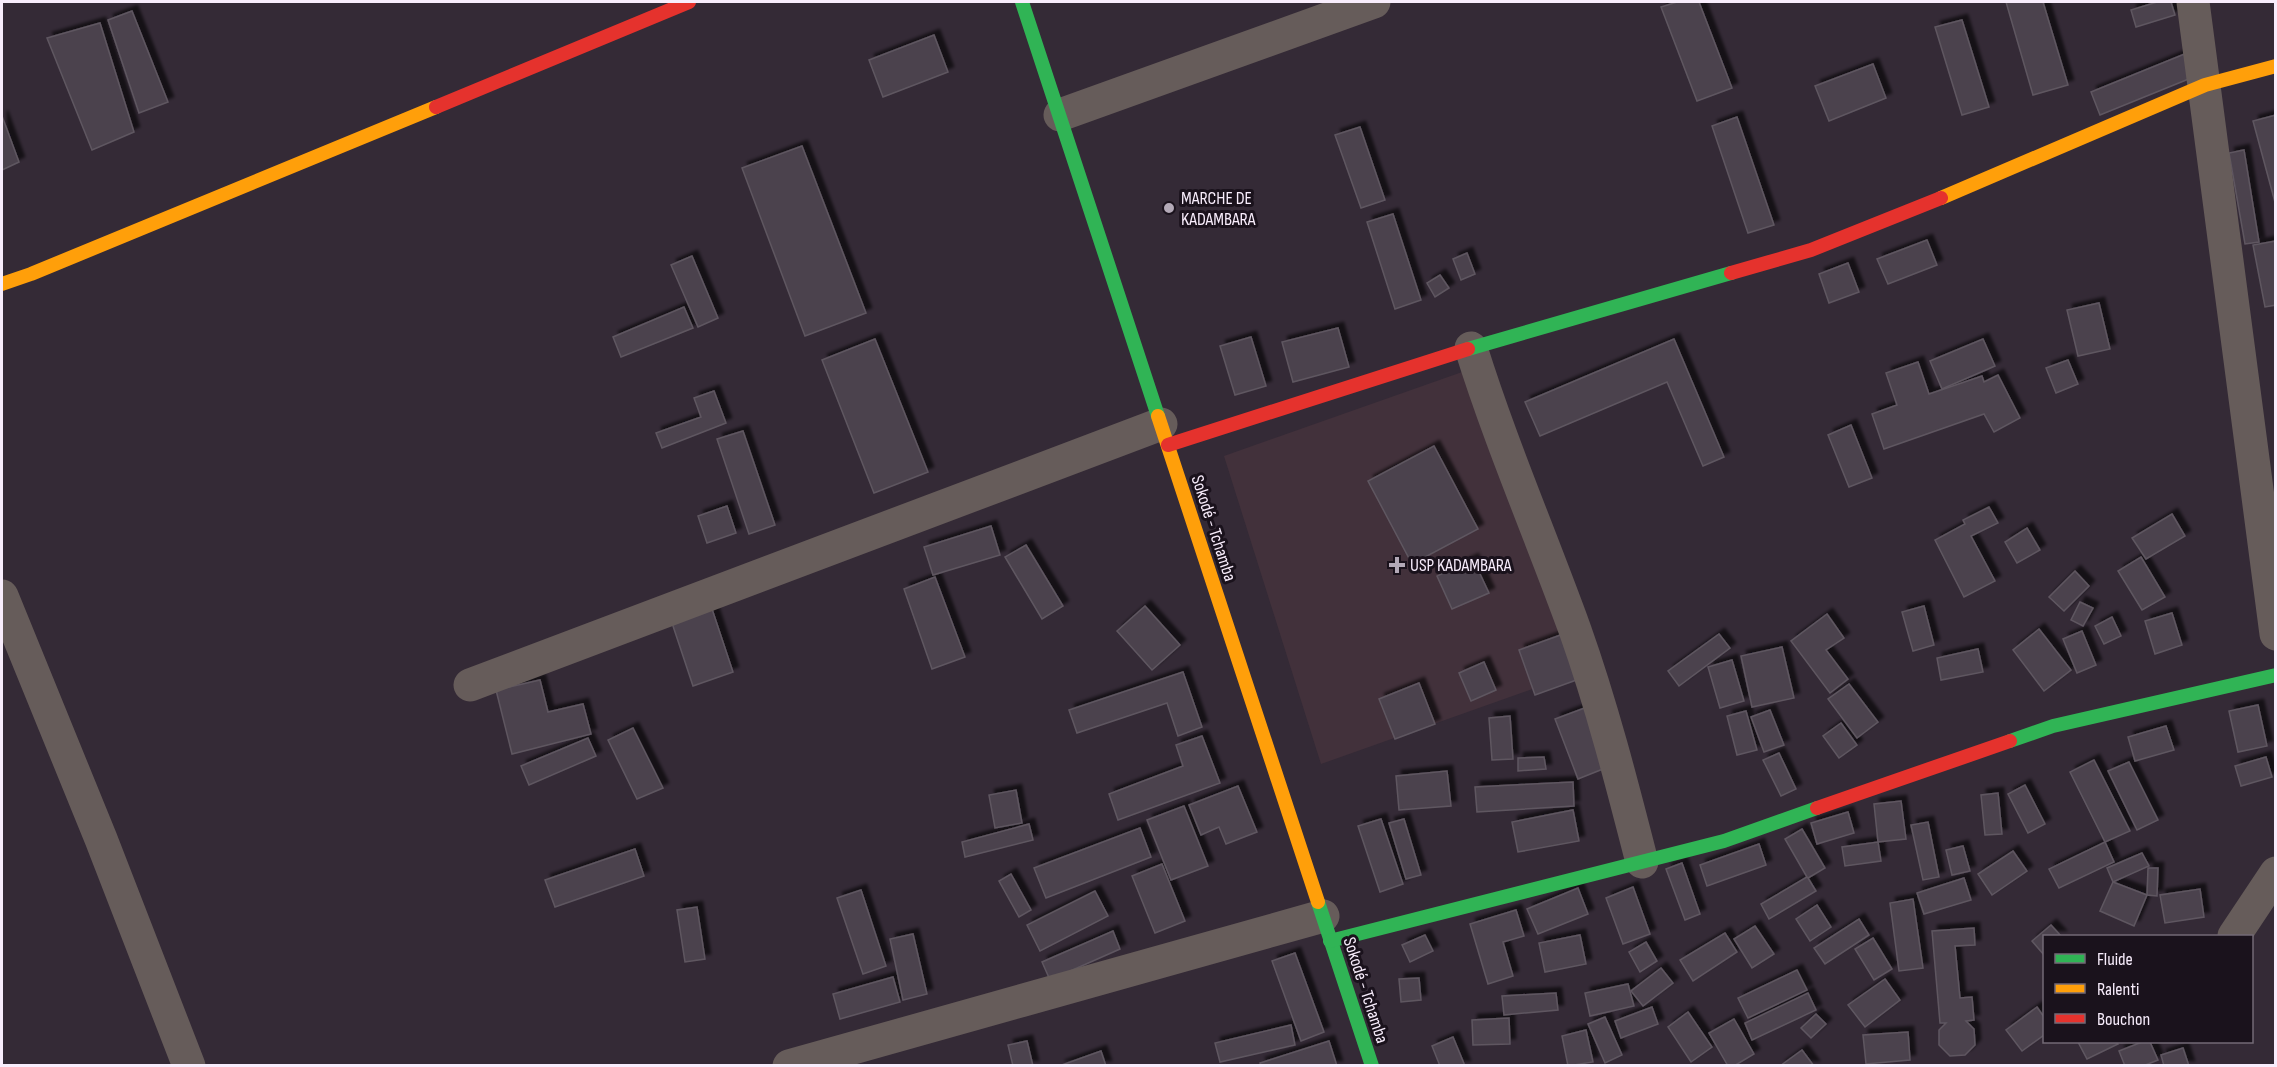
<svg xmlns="http://www.w3.org/2000/svg" width="2277" height="1067" font-family="'Sofia Sans Condensed',sans-serif">
<defs>
<filter id="shadow"><feDropShadow dx="5.5" dy="-5.5" stdDeviation="1.5" flood-color="#0009"/></filter>
</defs>
<rect width="100%" height="100%" fill="#342a36"/>
<path fill="#42313b" d="M1465 371 1575 674 1321 764 1224 456Z"/>
<g fill="#4b434d" stroke="#5f5761" stroke-width="1.5" filter="url(#shadow)">
<path d="M1677 2H1699L1732 88 1697 101 1661 7Z"/>
<path d="M2006 2H2043L2068 85 2033 95Z"/>
<path d="M2157 2H2171L2175 15 2136 27 2131 10Z"/>
<path d="M132 11 168 102 139 113 108 20Z"/>
<path d="M1962 20 1989 107 1962 115 1935 27Z"/>
<path d="M100 23 134 132 92 150 47 38Z"/>
<path d="M934 35 948 72 883 97 869 60Z"/>
<path d="M2187 53 2196 76 2100 115 2091 92Z"/>
<path d="M1873 64 1886 98 1829 121 1815 86Z"/>
<path d="M2276 115V206L2253 121Z"/>
<path d="M2 116 19 162 2 170Z"/>
<path d="M1737 117 1774 225 1748 233 1712 126Z"/>
<path d="M1360 127 1385 200 1361 208 1335 135Z"/>
<path d="M802 146 866 313 805 336 742 168Z"/>
<path d="M2244 150 2259 242 2245 244 2229 153Z"/>
<path d="M1393 214 1421 300 1395 309 1367 222Z"/>
<path d="M1927 240 1937 265 1888 284 1877 259Z"/>
<path d="M2276 241V305L2265 307 2253 245Z"/>
<path d="M1467 253 1475 274 1461 280 1453 259Z"/>
<path d="M692 256 718 318 698 327 671 265Z"/>
<path d="M1848 263 1859 292 1829 303 1819 274Z"/>
<path d="M1440 275 1449 288 1435 297 1427 283Z"/>
<path d="M2099 303 2110 349 2078 356 2067 310Z"/>
<path d="M684 307 693 328 621 357 613 337Z"/>
<path d="M1338 328 1349 367 1293 382 1282 342Z"/>
<path d="M1251 337 1266 386 1235 395 1220 346Z"/>
<path d="M875 339 928 472 874 493 822 360Z"/>
<path d="M1674 339 1724 457 1703 466 1667 382 1540 436 1525 402Z"/>
<path d="M1983 339 1995 366 1942 389 1930 361Z"/>
<path d="M2068 360 2078 384 2056 393 2046 368Z"/>
<path d="M1918 362 1929 394 1982 376 1984 382 1998 375 2020 418 1994 432 1984 414 1884 449 1872 414 1897 405 1886 373Z"/>
<path d="M714 391 726 423 662 448 656 433 701 417 694 398Z"/>
<path d="M1851 425 1872 478 1849 487 1828 435Z"/>
<path d="M743 431 775 525 749 534 717 439Z"/>
<path d="M1434 446 1478 529 1412 564 1368 481Z"/>
<path d="M727 506 736 533 707 543 698 516Z"/>
<path d="M1989 507 1998 523 1971 536 1995 581 1964 597 1935 540 1965 524 1963 520Z"/>
<path d="M2172 514 2185 536 2146 559 2132 538Z"/>
<path d="M991 526 1000 555 933 575 924 547Z"/>
<path d="M2027 528 2040 550 2017 563 2005 542Z"/>
<path d="M1026 545 1063 606 1042 619 1005 557Z"/>
<path d="M2141 557 2165 597 2142 610 2118 571Z"/>
<path d="M1473 559 1489 593 1452 609 1437 576Z"/>
<path d="M2075 571 2089 586 2064 611 2049 597Z"/>
<path d="M935 577 965 657 932 669 904 589Z"/>
<path d="M2080 602 2093 608 2083 626 2071 620Z"/>
<path d="M711 606 733 672 693 686 671 620Z"/>
<path d="M1145 606 1180 645 1152 670 1117 631Z"/>
<path d="M1924 606 1934 645 1913 651 1902 612Z"/>
<path d="M2172 613 2182 645 2155 654 2145 621Z"/>
<path d="M1827 614 1844 638 1826 650 1848 679 1830 693 1791 641Z"/>
<path d="M2112 617 2121 636 2104 644 2095 626Z"/>
<path d="M2039 629 2071 670 2044 691 2013 650Z"/>
<path d="M2082 631 2096 665 2077 673 2063 639Z"/>
<path d="M1566 633 1582 678 1535 695 1519 650Z"/>
<path d="M1719 634 1730 648 1679 686 1668 671Z"/>
<path d="M1782 647 1794 698 1752 707 1741 656Z"/>
<path d="M1978 649 1983 672 1941 680 1937 658Z"/>
<path d="M1732 660 1744 701 1720 708 1708 667Z"/>
<path d="M1484 662 1496 690 1471 701 1459 673Z"/>
<path d="M1183 672 1202 727 1178 736 1167 703 1077 733 1069 710Z"/>
<path d="M540 680 548 712 583 704 591 734 512 754 496 690Z"/>
<path d="M1419 683 1435 724 1395 739 1379 699Z"/>
<path d="M1849 684 1878 722 1857 738 1828 699Z"/>
<path d="M2258 705 2267 746 2238 752 2229 711Z"/>
<path d="M1590 706 1613 765 1578 779 1555 719Z"/>
<path d="M1770 710 1784 745 1764 752 1751 717Z"/>
<path d="M1746 711 1757 750 1737 755 1727 716Z"/>
<path d="M1510 716 1513 759 1492 760 1489 718Z"/>
<path d="M1841 723 1857 745 1839 758 1823 736Z"/>
<path d="M2166 726 2174 750 2135 761 2128 737Z"/>
<path d="M633 728 663 788 637 799 608 740Z"/>
<path d="M1202 736 1220 783 1118 820 1109 794 1183 766 1176 745Z"/>
<path d="M588 738 596 756 529 785 521 766Z"/>
<path d="M1779 753 1796 789 1781 796 1763 760Z"/>
<path d="M1544 757 1546 769 1518 771V758Z"/>
<path d="M2266 757 2272 777 2241 786 2235 766Z"/>
<path d="M2094 760 2130 831 2105 842 2070 772Z"/>
<path d="M2129 762 2158 820 2137 830 2108 771Z"/>
<path d="M1447 771 1451 806 1399 810 1396 776Z"/>
<path d="M1573 782 1574 806 1477 812 1475 787Z"/>
<path d="M2025 785 2045 824 2028 833 2008 794Z"/>
<path d="M1238 786 1257 832 1226 844 1219 827 1201 835 1189 805Z"/>
<path d="M1016 790 1022 823 995 828 989 795Z"/>
<path d="M1998 793 2002 834 1985 835 1981 795Z"/>
<path d="M1901 801 1906 839 1878 842 1874 804Z"/>
<path d="M1184 806 1208 866 1171 880 1147 820Z"/>
<path d="M1573 810 1579 841 1518 852 1512 822Z"/>
<path d="M1848 812 1854 833 1817 844 1811 823Z"/>
<path d="M1381 819 1403 884 1380 892 1358 826Z"/>
<path d="M1404 819 1421 875 1406 879 1389 823Z"/>
<path d="M1928 822 1939 877 1923 880 1911 825Z"/>
<path d="M1029 824 1033 840 965 857 962 842Z"/>
<path d="M1140 828 1151 857 1046 898 1034 868Z"/>
<path d="M1802 829 1825 868 1808 878 1816 891 1769 919 1761 904 1807 877 1785 839Z"/>
<path d="M1878 842 1881 861 1845 866 1842 847Z"/>
<path d="M2105 842 2114 862 2059 888 2049 869Z"/>
<path d="M1759 844 1766 865 1707 886 1700 865Z"/>
<path d="M1963 846 1970 871 1952 875 1946 850Z"/>
<path d="M635 849 644 876 555 907 545 880Z"/>
<path d="M2013 851 2027 871 1992 895 1978 874Z"/>
<path d="M2142 853 2149 866 2113 882 2107 868Z"/>
<path d="M1682 863 1700 914 1685 920 1666 869Z"/>
<path d="M1162 864 1185 921 1155 933 1132 876Z"/>
<path d="M2148 868H2158L2157 896 2147 895Z"/>
<path d="M1011 874 1031 910 1019 917 999 881Z"/>
<path d="M1964 878 1971 900 1924 914 1917 893Z"/>
<path d="M2113 882 2147 895 2134 926 2100 911Z"/>
<path d="M1633 887 1650 934 1623 944 1606 898Z"/>
<path d="M1578 888 1588 914 1538 934 1527 909Z"/>
<path d="M2200 889 2204 917 2165 923 2160 895Z"/>
<path d="M861 890 886 966 863 974 837 898Z"/>
<path d="M1095 891 1108 916 1040 951 1027 925Z"/>
<path d="M1913 899 1923 968 1899 971 1890 903Z"/>
<path d="M1817 905 1831 927 1810 941 1796 919Z"/>
<path d="M697 907 705 959 685 962 677 910Z"/>
<path d="M1516 910 1524 936 1503 942 1513 976 1488 984 1470 924Z"/>
<path d="M1859 919 1869 935 1825 964 1814 948Z"/>
<path d="M2051 925 2061 936H2044V955L2032 941Z"/>
<path d="M1755 926 1774 954 1752 968 1734 939Z"/>
<path d="M1974 928 1975 945 1955 946 1960 998 1972 997 1974 1020 1966 1021 1974 1029 1975 1045 1965 1055 1950 1056 1939 1045V1030L1946 1023H1940L1932 931Z"/>
<path d="M1113 931 1120 949 1050 980 1042 962Z"/>
<path d="M1725 933 1737 952 1693 981 1680 960Z"/>
<path d="M913 934 927 994 903 1000 890 939Z"/>
<path d="M1425 935 1433 951 1410 962 1402 945Z"/>
<path d="M1580 935 1586 964 1545 972 1539 943Z"/>
<path d="M1873 938 1892 969 1874 980 1855 949Z"/>
<path d="M1646 942 1657 961 1640 972 1629 952Z"/>
<path d="M1295 953 1324 1032 1301 1041 1272 961Z"/>
<path d="M1661 968 1673 983 1643 1006 1631 991Z"/>
<path d="M1797 970 1807 990 1748 1018 1738 998Z"/>
<path d="M893 977 900 1002 840 1019 833 994Z"/>
<path d="M1419 978 1421 1000 1401 1002 1399 979Z"/>
<path d="M1885 979 1900 1000 1865 1027 1848 1005Z"/>
<path d="M1628 984 1634 1006 1590 1016 1585 993Z"/>
<path d="M1556 993 1558 1010 1504 1015 1502 996Z"/>
<path d="M1808 993 1816 1010 1752 1040 1745 1023Z"/>
<path d="M1652 1007 1658 1024 1621 1038 1615 1021Z"/>
<path d="M2037 1007 2044 1017V1035L2022 1051 2006 1030Z"/>
<path d="M1688 1012 1712 1047 1691 1062 1668 1027Z"/>
<path d="M1816 1014 1826 1024 1811 1038 1801 1028Z"/>
<path d="M1605 1017 1622 1055 1605 1063 1588 1024Z"/>
<path d="M1509 1018 1510 1044 1473 1045 1472 1020Z"/>
<path d="M1734 1019 1754 1054 1734 1066H1728L1709 1033Z"/>
<path d="M1291 1025 1295 1045 1220 1062 1215 1043Z"/>
<path d="M1586 1030 1593 1062 1568 1066 1562 1036Z"/>
<path d="M1908 1032 1910 1060 1866 1064 1863 1035Z"/>
<path d="M1453 1037 1465 1066H1440L1432 1046Z"/>
<path d="M1027 1041 1033 1066H1013L1008 1045Z"/>
<path d="M1329 1041 1337 1066H1261L1260 1063Z"/>
<path d="M2078 1042H2116L2118 1044 2087 1059Z"/>
<path d="M2142 1042H2150L2158 1060 2143 1066H2125L2119 1051Z"/>
<path d="M2183 1048 2189 1066H2164L2161 1055Z"/>
<path d="M1802 1050 1814 1066H1780Z"/>
<path d="M1101 1051 1106 1066H1059Z"/>
</g>
<g fill="none" stroke-linecap="round" stroke-linejoin="round">
<g stroke="#665c5a" stroke-width="33">
<path d="M2193 2 2276 634"/>
<path d="M1060 115 1374 2"/>
<path d="M1471 348C1501 444 1541 536 1575 630 1602 706 1622 784 1642 862"/>
<path d="M2 596 101 839 189 1066"/>
<path d="M470 685 1161 424"/>
<path d="M2234 936 2276 873"/>
<path d="M789 1066 1323 916"/>
</g>
<g stroke="#30b455" stroke-width="14">
<path d="M1022 2 1158 416"/>
<path d="M1468 349 1731 273"/>
<path d="M2010 741 2053 726 2276 675"/>
<path d="M1318 902 1372 1066"/>
<path d="M1330 941 1724 841 1817 808"/>
</g>
<g stroke="#ff9f0a" stroke-width="14">
<path d="M1941 198 2205 85 2276 66"/>
<path d="M2 284 31 274 436 107"/>
<path d="M1158 416 1318 902"/>
</g>
<g stroke="#e5322d" stroke-width="14">
<path d="M436 107 689 2"/>
<path d="M1731 273 1811 250 1941 198"/>
<path d="M1168 445 1468 349"/>
<path d="M1817 808 2010 741"/>
</g>
</g>
<g fill="#b3a9b7" stroke="#1a121c" stroke-width="2">
<circle cx="1169" cy="208" r="6"/>
<path d="M1394 556h6v6h6v6h-6v6h-6v-6h-6v-6h6z"/>
</g>
<g text-anchor="middle" stroke-width="6" stroke-linejoin="round" paint-order="stroke">
<g font-size="18" fill="#f8edfc" stroke="#1a121c" text-anchor="start">
<text x="1181" y="204">MARCHE DE<tspan x="1181" dy="21">KADAMBARA</tspan></text>
<text x="1410" y="571">USP KADAMBARA</text>
</g>
<g font-size="18" fill="#f8edfc" stroke="#1a121c">
<text transform="translate(1214 528) rotate(72)" y="6">Sokodé - Tchamba</text>
<text transform="translate(1366 990) rotate(72)" y="6">Sokodé - Tchamba</text>
</g>
</g>
<rect width="2277" height="1067" fill="none" stroke="#f8edfc" stroke-width="6"/>
<rect x="2043" y="935" width="210" height="108" fill="#1a121c" stroke="#736a76" stroke-width="1.5"/>
<rect x="2055" y="954" width="30" height="9" fill="#30b455" stroke="#736a76" stroke-width="1.5"/>
<text x="2097" y="965" font-size="18" fill="#f8edfc">Fluide</text>
<rect x="2055" y="984" width="30" height="9" fill="#ff9f0a" stroke="#736a76" stroke-width="1.5"/>
<text x="2097" y="995" font-size="18" fill="#f8edfc">Ralenti</text>
<rect x="2055" y="1014" width="30" height="9" fill="#e5322d" stroke="#736a76" stroke-width="1.5"/>
<text x="2097" y="1025" font-size="18" fill="#f8edfc">Bouchon</text>
</svg>
